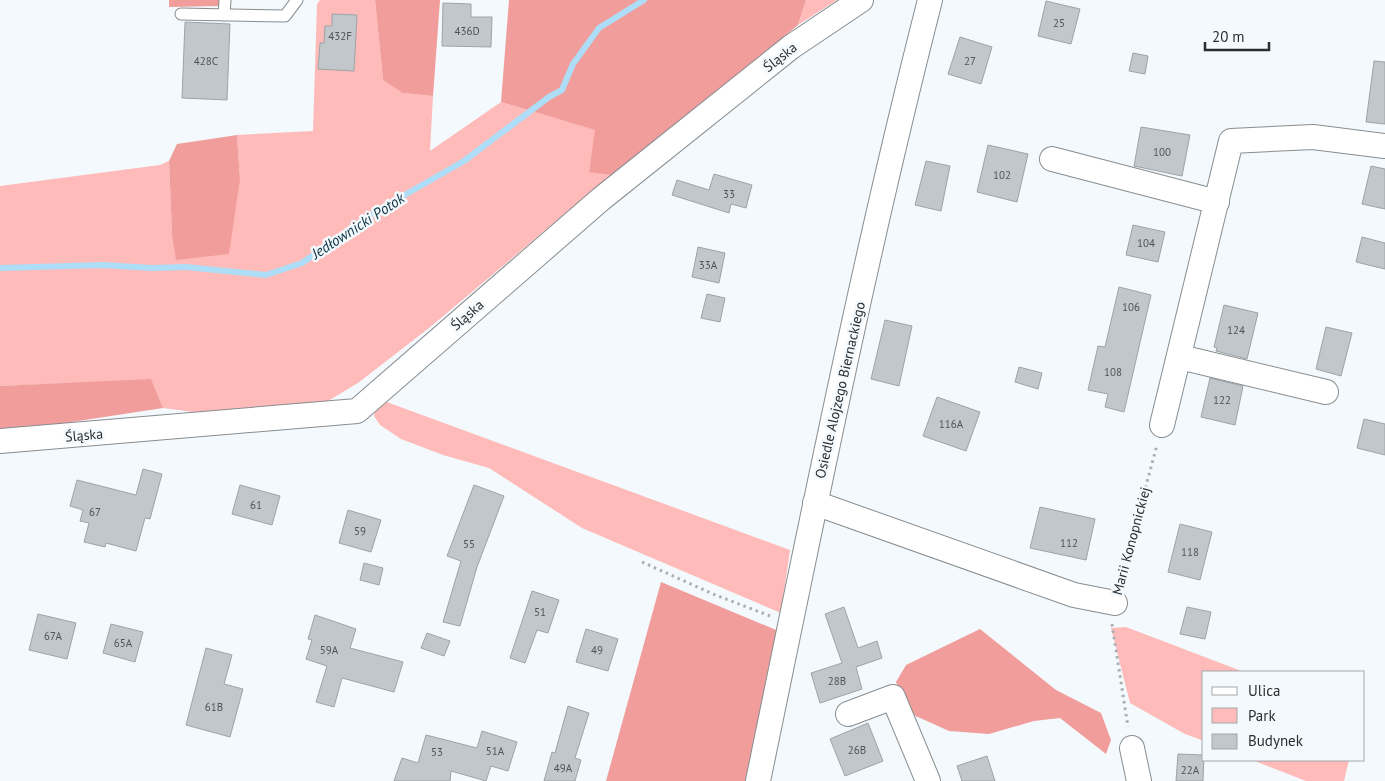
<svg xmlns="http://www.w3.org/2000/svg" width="1385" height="781" font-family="'PT Sans',sans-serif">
<rect width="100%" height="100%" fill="#f3f9fc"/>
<g fill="#ffbbb9">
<path d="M320 0H375L383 80 402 93 433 96 430 151 501 102 596 130 589 171 611 175 429 328 358 383 328 401 209 414 163 408 151 380 0 386V186L160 165 169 161 172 234 240 179 237 135 313 131 317 4Z"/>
<path d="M806 0H837L798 25Z"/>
<path d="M384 401 790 550 781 613 582 528 489 468 443 455 401 439 380 425 374 416 376 403Z"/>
<path d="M1126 627 1244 672H1204V741L1185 734 1130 703 1111 628Z"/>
<path d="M1252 760H1349L1344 781H1306Z"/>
</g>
<g fill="#f19d9b">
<path d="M169 0H220V6L169 7Z"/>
<path d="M375 0H440L433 96 402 93 383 80Z"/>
<path d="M509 0H806L798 25 645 151 611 175 589 172 595 130 501 102Z"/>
<path d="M237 135 240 179 229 254 176 260 172 234 169 161 177 144Z"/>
<path d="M151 379 163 408 0 433V386Z"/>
<path d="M661 582 781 632 745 781H606Z"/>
<path d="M980 629 1056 690 1101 713 1111 740 1106 754 1060 718 1034 721 989 734 949 731 909 713 896 682 906 665Z"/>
</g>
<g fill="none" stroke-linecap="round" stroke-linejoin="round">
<path stroke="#aedef7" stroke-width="6" d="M0 268 103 265 152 268 186 267 266 275 302 263 375 212 464 161 549 97 562 90 573 64 599 28 644 0"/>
</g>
<g fill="#c1c7ca" stroke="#9da3a6">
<path d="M1046 1 1080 9 1071 44 1038 36Z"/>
<path d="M443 3 471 4V17H492L491 47 442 46Z"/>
<path d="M332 14 357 15 354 71 318 69 320 43H324L325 26H332Z"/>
<path d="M185 22 230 24 227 100 182 98Z"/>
<path d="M960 37 992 47 981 84 948 74Z"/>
<path d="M1133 53 1148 56 1145 74 1129 71Z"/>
<path d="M1374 61 1385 62V124L1366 122Z"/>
<path d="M1141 127 1190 135 1182 176 1134 166Z"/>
<path d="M988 145 1028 154 1017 202 977 192Z"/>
<path d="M926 161 950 166 941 211 915 205Z"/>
<path d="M1371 166 1385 169V209L1362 204Z"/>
<path d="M714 174 752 185 746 208 731 204 729 213 672 195 677 180 709 190Z"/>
<path d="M1133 225 1165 232 1158 262 1126 255Z"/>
<path d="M1362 237 1385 243V269L1356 262Z"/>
<path d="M698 247 725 253 719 283 692 277Z"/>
<path d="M1119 287 1151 295 1124 412 1105 407 1108 394 1088 390 1098 346 1105 347Z"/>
<path d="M707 294 725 298 720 322 701 318Z"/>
<path d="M1224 305 1258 313 1247 359 1216 351 1217 348 1214 347Z"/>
<path d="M885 320 912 326 899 386 871 379Z"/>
<path d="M1326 327 1352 333 1341 376 1316 369Z"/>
<path d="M1019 367 1042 373 1038 389 1015 382Z"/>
<path d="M1210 378 1243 386 1235 425 1201 417Z"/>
<path d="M937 397 980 412 966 451 923 436Z"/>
<path d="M1364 419 1385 424V455L1357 448Z"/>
<path d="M143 469 162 474 150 519 145 518 136 551 106 543 105 547 84 542 89 523 80 521 83 510 70 506 77 480 136 495Z"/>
<path d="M240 485 280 496 272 525 232 514Z"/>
<path d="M474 485 504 496 477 567 460 626 443 622 461 561 447 556Z"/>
<path d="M1040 507 1095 519 1086 560 1030 548Z"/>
<path d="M348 510 381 520 371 552 339 543Z"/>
<path d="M1180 524 1212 532 1200 580 1168 572Z"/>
<path d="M364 563 383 568 379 585 360 580Z"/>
<path d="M532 591 559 600 548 633 537 630 525 663 510 658Z"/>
<path d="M844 607 858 648 877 641 882 658 856 667 862 689 820 703 811 673 842 663 825 614Z"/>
<path d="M1187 607 1211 612 1205 639 1180 634Z"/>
<path d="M38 614 76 623 67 659 29 650Z"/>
<path d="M315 615 356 629 350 648 403 662 394 692 342 678 334 707 316 702 327 666 306 659 312 640 308 639Z"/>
<path d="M111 624 143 632 135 662 103 653Z"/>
<path d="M586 629 618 639 608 671 576 662Z"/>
<path d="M427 633 450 641 444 656 421 648Z"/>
<path d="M206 648 232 655 224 684 243 689 230 737 186 725Z"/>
<path d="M568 706 589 713 575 758 581 760 575 781H544L552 752 555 753Z"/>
<path d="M868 723 883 761 845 776 830 739Z"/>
<path d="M482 731 517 742 508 771 491 766 486 781 451 771 450 781H394L402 758 418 763 426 735 477 748Z"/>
<path d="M1178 754 1204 755 1203 781H1176Z"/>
<path d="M987 756 995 781H962L957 766Z"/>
</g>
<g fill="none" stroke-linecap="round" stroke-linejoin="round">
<defs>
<g id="lane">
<path d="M181 14 285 16 297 0"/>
<path d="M224 15 225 0"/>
</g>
<g id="street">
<path d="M1052 159 1217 202"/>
<path d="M1180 357 1326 392"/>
<path d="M1162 425 1231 141 1313 137 1385 146"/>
<path d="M0 441 357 411 601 199 791 47 861 0"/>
<path d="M815 503 1074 595 1115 603"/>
<path d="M848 714 893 697 928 781"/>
<path d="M1132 748 1139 781"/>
<path d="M758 781C812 520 864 258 930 0"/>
</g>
</defs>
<use href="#lane" stroke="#888d90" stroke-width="13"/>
<use href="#street" stroke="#888d90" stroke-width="26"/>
<g stroke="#abafb2" stroke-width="3" stroke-dasharray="2.5 4" stroke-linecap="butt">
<path d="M642 562 713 594 770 616"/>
<path d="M1120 582 1157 445"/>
<path d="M1112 624 1128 727"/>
</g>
<use href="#lane" stroke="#fff" stroke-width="11"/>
<use href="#street" stroke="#fff" stroke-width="24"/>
</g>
<g text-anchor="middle" stroke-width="5" stroke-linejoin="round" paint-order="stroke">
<g font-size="11" fill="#505456">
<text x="1059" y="27">25</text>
<text x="467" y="35">436D</text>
<text x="340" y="40">432F</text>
<text x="206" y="65">428C</text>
<text x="970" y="65">27</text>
<text x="1162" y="156">100</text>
<text x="1002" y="179">102</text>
<text x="729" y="198">33</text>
<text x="1146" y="247">104</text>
<text x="708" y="269">33A</text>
<text x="1131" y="311">106</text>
<text x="1236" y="334">124</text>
<text x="1113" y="376">108</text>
<text x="1222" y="404">122</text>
<text x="951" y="428">116A</text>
<text x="256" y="509">61</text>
<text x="95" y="516">67</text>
<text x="360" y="535">59</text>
<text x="1069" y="547">112</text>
<text x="469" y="548">55</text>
<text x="1190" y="556">118</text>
<text x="540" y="616">51</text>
<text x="53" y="640">67A</text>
<text x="123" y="647">65A</text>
<text x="329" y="654">59A</text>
<text x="597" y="654">49</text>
<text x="837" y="685">28B</text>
<text x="214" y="711">61B</text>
<text x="857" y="754">26B</text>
<text x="495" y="755">51A</text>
<text x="437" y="756">53</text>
<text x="563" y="772">49A</text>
<text x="1190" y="774">22A</text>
</g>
<g font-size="14" fill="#2b2d2f" stroke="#f3f9fc">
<text transform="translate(780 57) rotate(-38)" y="5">Śląska</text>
<text transform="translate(467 315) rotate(-41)" y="5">Śląska</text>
<text transform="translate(840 390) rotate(-77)" y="5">Osiedle Alojzego Biernackiego</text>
<text transform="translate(84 435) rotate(-5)" y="5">Śląska</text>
<text transform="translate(1131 541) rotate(-75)" y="5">Marii Konopnickiej</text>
</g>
<g font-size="15" font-style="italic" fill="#0d3445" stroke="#f3f9fc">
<text transform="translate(358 226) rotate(-33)" y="5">Jedłownicki Potok</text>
</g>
</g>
<rect x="1202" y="671" width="162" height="90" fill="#f3f9fc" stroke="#a3a7aa"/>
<rect x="1212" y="687" width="25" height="8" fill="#ffffff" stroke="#a3a7aa"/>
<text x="1248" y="696" font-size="15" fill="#2b2d2f">Ulica</text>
<rect x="1212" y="708" width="25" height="15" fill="#ffbbb9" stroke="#a3a7aa"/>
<text x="1248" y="721" font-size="15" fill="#2b2d2f">Park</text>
<rect x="1212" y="734" width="25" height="15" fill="#c1c7ca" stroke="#a3a7aa"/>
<text x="1248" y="746" font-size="15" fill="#2b2d2f">Budynek</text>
<path d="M1205 42v8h64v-8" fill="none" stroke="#2b2d2f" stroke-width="2.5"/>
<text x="1212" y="42" font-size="15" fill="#2b2d2f" stroke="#f3f9fc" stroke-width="4" paint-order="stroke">20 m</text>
</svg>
